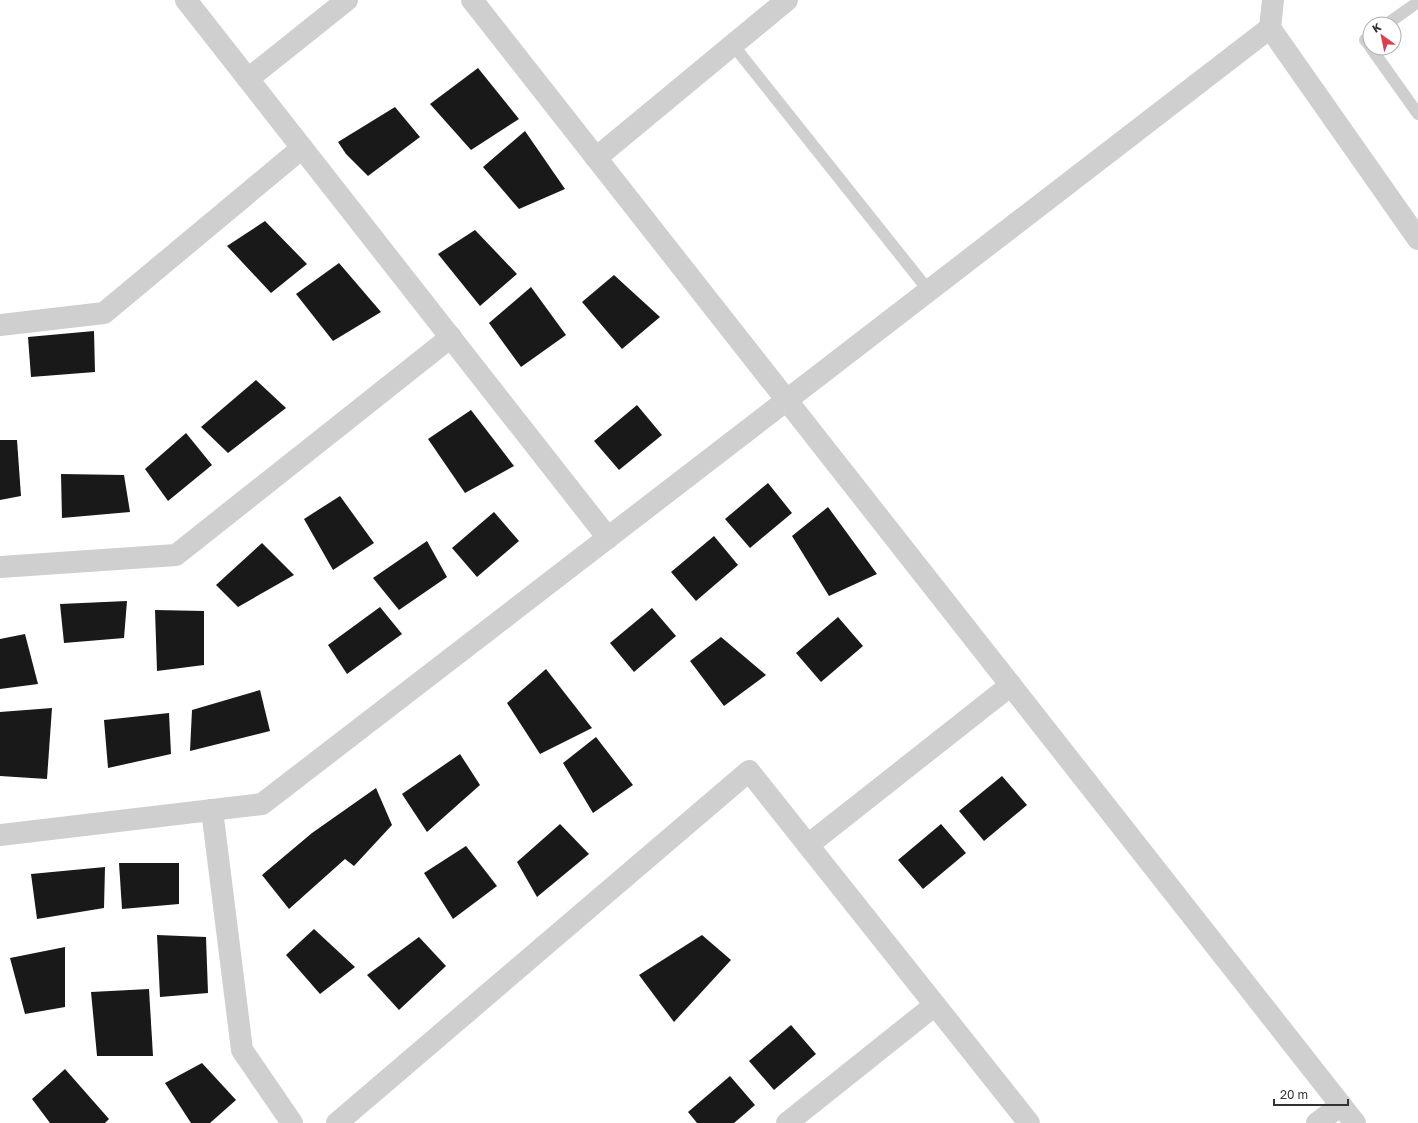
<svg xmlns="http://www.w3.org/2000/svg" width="1418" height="1123" font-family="'Golos Text',sans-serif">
<rect width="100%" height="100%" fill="#fff"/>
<g fill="#191919">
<path d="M478 68 519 119 471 150 430 104Z"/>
<path d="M395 107 420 137 368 176 346 154 338 142Z"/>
<path d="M525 131 565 189 519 209 483 167Z"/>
<path d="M265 221 307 264 271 293 227 246Z"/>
<path d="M475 230 517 274 480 306 438 254Z"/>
<path d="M339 263 381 312 333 341 296 294Z"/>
<path d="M614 275 660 317 622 349 582 302Z"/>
<path d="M531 287 566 335 521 367 489 323Z"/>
<path d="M94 331 95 372 31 377 28 337Z"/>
<path d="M256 380 286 408 228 453 201 427Z"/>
<path d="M637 405 662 435 619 470 594 441Z"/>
<path d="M471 410 514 466 465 493 428 439Z"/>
<path d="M186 433 212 465 168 501 145 469Z"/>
<path d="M0 440H17L21 496 0 500Z"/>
<path d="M61 474 124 475 130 512 62 518Z"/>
<path d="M768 483 792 513 750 548 725 519Z"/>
<path d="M340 496 374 543 333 570 304 519Z"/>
<path d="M828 507 877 574 829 596 792 536Z"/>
<path d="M494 512 519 541 477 577 452 548Z"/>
<path d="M714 536 738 565 696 601 671 572Z"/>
<path d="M427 541 447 577 399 610 373 578Z"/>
<path d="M262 543 294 575 238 607 216 585Z"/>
<path d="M127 601 124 638 64 643 60 604Z"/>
<path d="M380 607 402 634 347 674 328 645Z"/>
<path d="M652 608 676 636 634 672 610 643Z"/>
<path d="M155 610 204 611V665L157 671Z"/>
<path d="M838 617 863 646 821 682 796 653Z"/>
<path d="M25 634 38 684 0 689V639Z"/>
<path d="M721 637 766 675 724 706 690 661Z"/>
<path d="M546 669 592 728 540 754 507 703Z"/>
<path d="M260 690 270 731 190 751 192 710Z"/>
<path d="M52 708 47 779 0 776V712Z"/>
<path d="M169 713 171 754 108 768 104 720Z"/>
<path d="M596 737 633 785 593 813 563 763Z"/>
<path d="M460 754 480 785 427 832 402 794Z"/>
<path d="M1002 776 1027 805 984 841 959 811Z"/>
<path d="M376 788 392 825 354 866 345 859 289 909 262 875 312 833Z"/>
<path d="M560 824 589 854 537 897 517 862Z"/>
<path d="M941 824 966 853 923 889 898 860Z"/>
<path d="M466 846 497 886 453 919 424 873Z"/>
<path d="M119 863H179V904L122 909Z"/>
<path d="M105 867 104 908 37 919 31 874Z"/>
<path d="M314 929 355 967 320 994 286 955Z"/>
<path d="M157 935 206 937 208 993 160 997Z"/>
<path d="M702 935 731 960 674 1022 639 975Z"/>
<path d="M419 937 446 966 399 1010 367 975Z"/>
<path d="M65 947V1007L25 1014 10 958Z"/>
<path d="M149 989 153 1056H97L91 992Z"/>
<path d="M791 1025 816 1054 774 1090 749 1061Z"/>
<path d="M202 1063 236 1100 210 1123H191L165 1083Z"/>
<path d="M65 1069 109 1119 105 1123H50L32 1099Z"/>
<path d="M730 1076 755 1105 734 1123H697L688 1112Z"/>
</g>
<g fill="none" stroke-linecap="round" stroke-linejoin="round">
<g stroke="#cfcfcf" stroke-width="12">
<path d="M1387 24 1418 2"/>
<path d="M1370 36 1365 40 1370 46"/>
<path d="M733 45 929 291"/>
<path d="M1371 48 1418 114"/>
</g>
<g stroke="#cfcfcf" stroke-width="22">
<path d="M186 0 608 538"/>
<path d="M472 0 1355 1123"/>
<path d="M1270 28 1273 0"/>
<path d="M248 79 347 0"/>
<path d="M596 158 787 0"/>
<path d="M0 325 104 313 302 148"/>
<path d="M0 567 176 555 451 337"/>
<path d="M212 810 242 1050 292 1123"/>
<path d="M0 835 262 804 1270 28 1418 239"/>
<path d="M808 845 1011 685"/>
<path d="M337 1123 749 771 1029 1123"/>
<path d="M787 1123 935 1005"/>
<path d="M1317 1123 1341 1105"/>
</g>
</g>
<g transform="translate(1382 36) rotate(327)"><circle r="19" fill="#ffffff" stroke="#adadad"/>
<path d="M0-3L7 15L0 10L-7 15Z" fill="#df3f4a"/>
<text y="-6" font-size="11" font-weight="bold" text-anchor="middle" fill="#323232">K</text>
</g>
<path d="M1274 1099v6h74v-6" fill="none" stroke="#323232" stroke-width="2"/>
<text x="1280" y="1099" font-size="12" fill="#323232" stroke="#ffffff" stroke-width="3" paint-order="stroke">20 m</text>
</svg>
